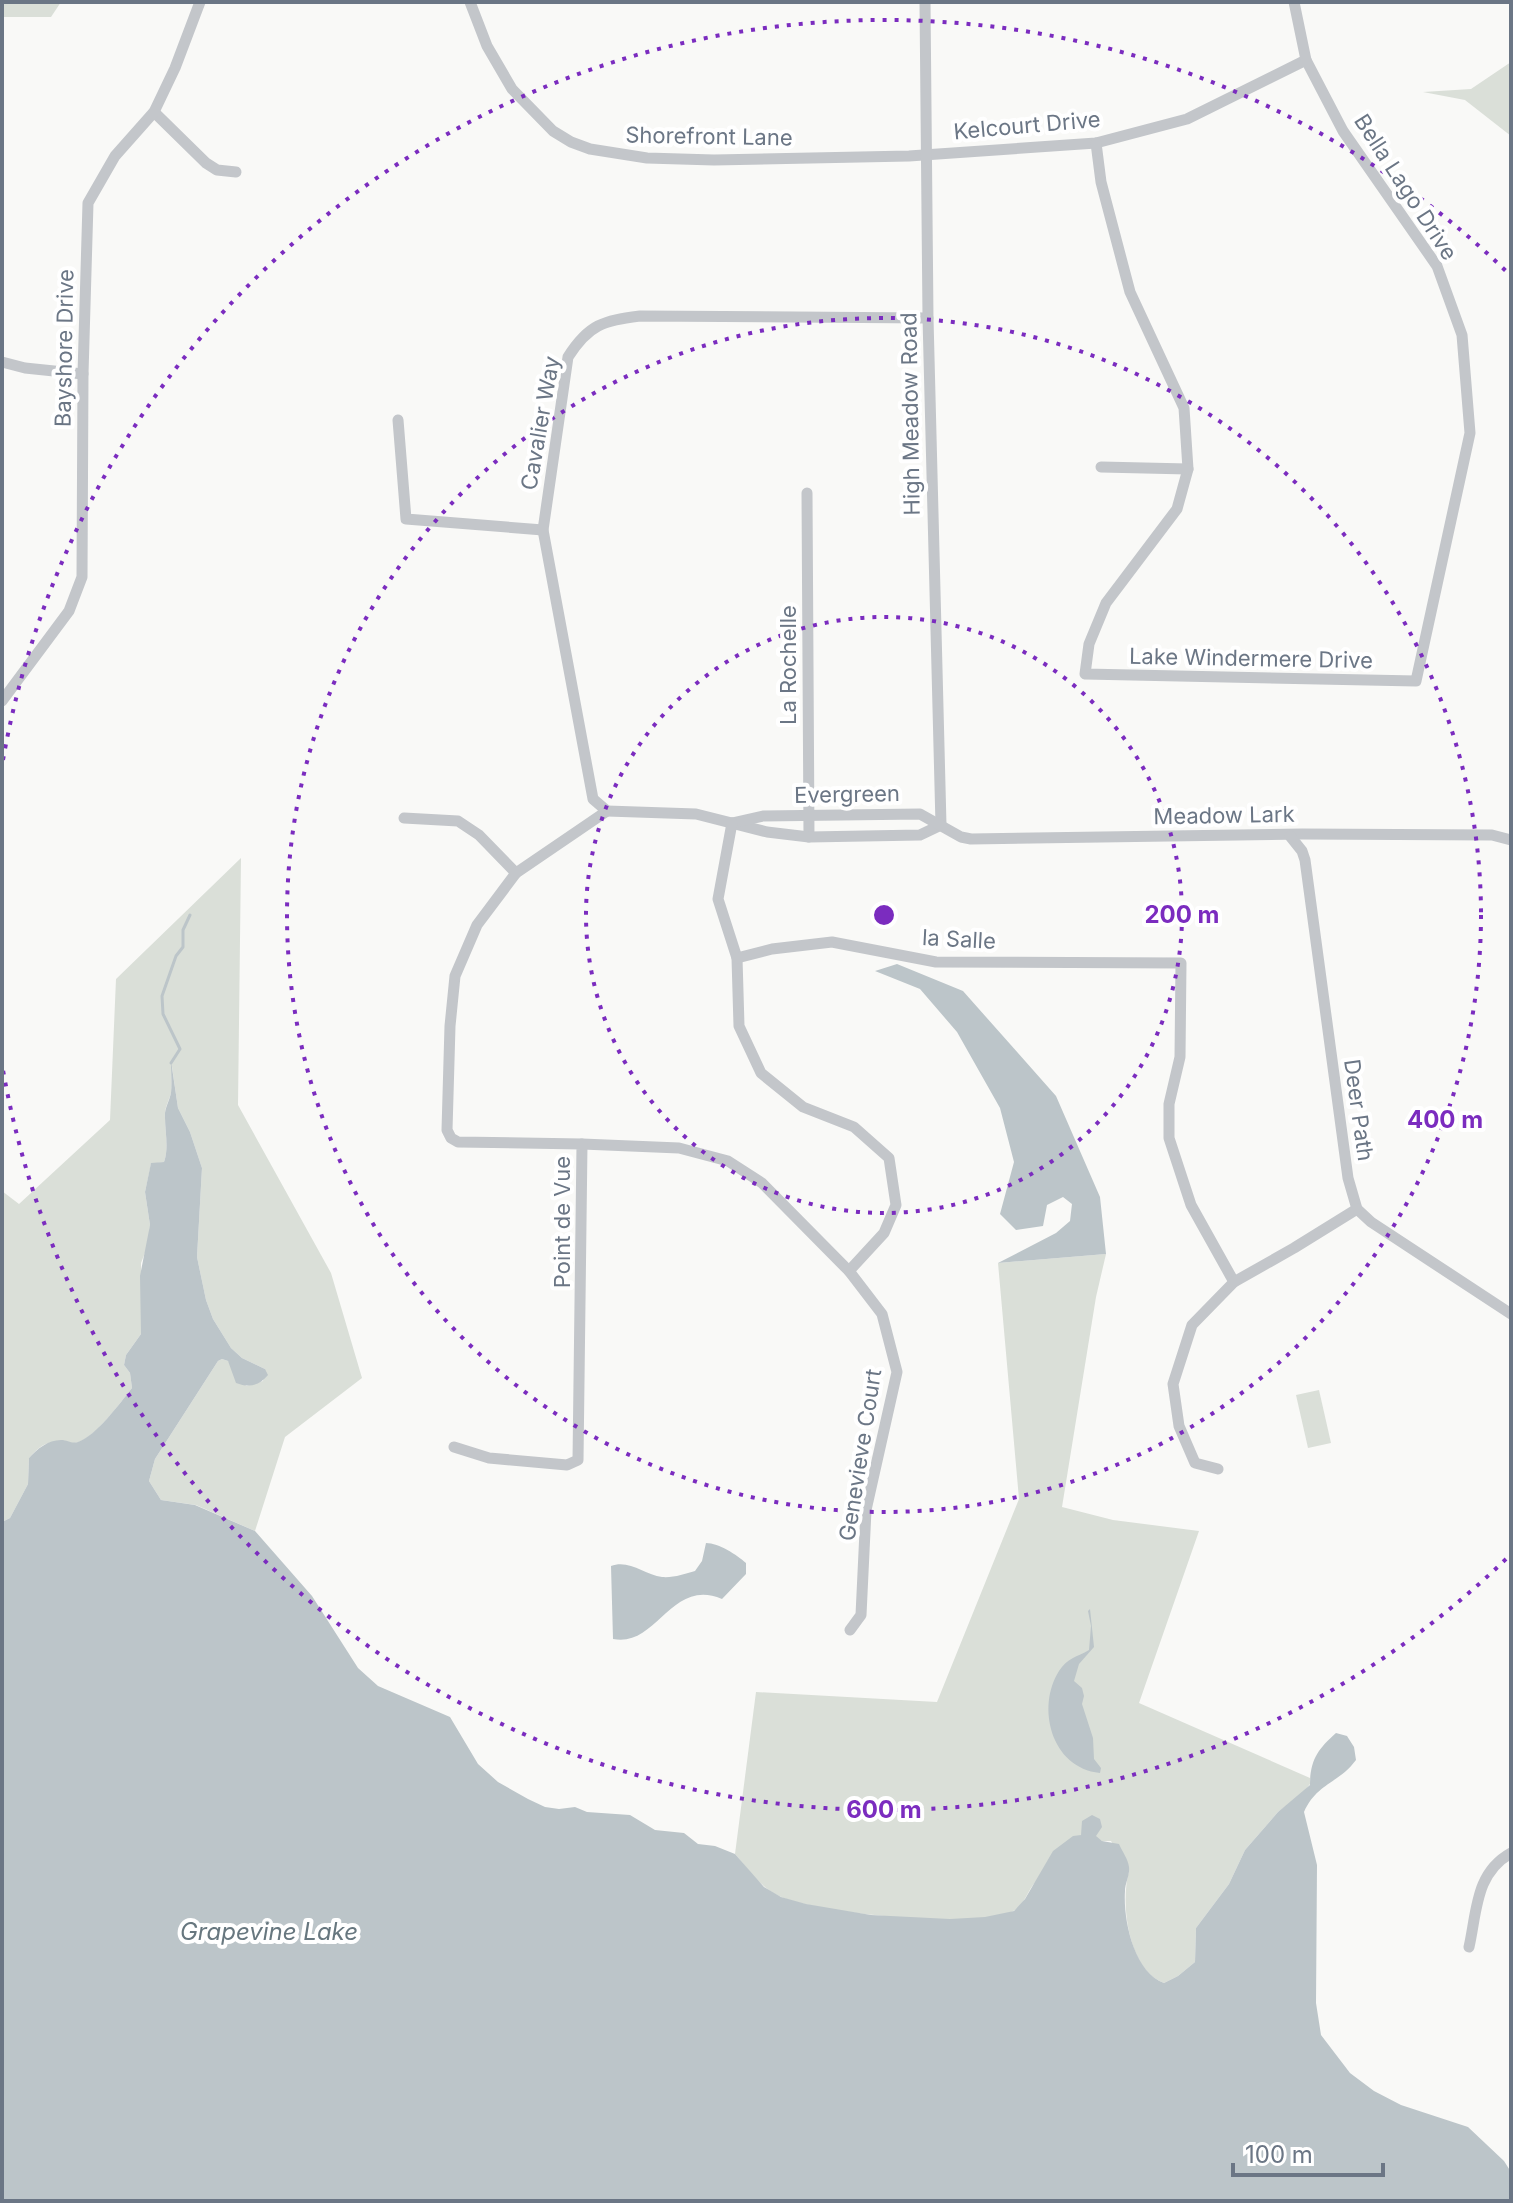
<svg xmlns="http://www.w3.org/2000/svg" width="1513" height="2203" font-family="Inter,sans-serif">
<rect width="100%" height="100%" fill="#f9f9f7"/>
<g fill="#dadfd8">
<path d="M2 2H61L51 17H2Z"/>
<path d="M1511 62V136L1465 100 1423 92 1471 89Z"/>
<path d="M241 858 238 1105 331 1273 362 1378 285 1437 255 1531 196 1505 161 1500 149 1481 155 1459 218 1361 222 1359 228 1361 246 1386 263 1381 265 1369 242 1358 231 1348 213 1319 206 1300 197 1257 202 1168 190 1132 178 1108 172 1067C171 1075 172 1084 171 1093 169 1101 164 1108 165 1118 165 1132 169 1148 164 1162L151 1164 145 1192 150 1225 148 1245 141 1263V1334L126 1355 124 1365 130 1373 132 1388C120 1403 97 1435 79 1442 57 1449 52 1431 29 1458L28 1484 10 1518 2 1522V1191L19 1204 110 1120 116 979Z"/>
<path d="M1106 1254 1096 1297 1062 1507 1113 1520 1199 1531 1139 1703 1310 1778V1784L1304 1792 1278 1812 1245 1850 1229 1884 1196 1928 1195 1962 1178 1976 1164 1983C1128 1970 1120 1903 1129 1871L1111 1841H1102L1083 1832C1070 1852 1048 1866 1033 1885 1027 1893 1024 1904 1015 1910 983 1931 814 1913 779 1896 759 1886 749 1870 735 1854L756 1692 937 1702 1019 1499 998 1263Z"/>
<path d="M1319 1390 1331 1443 1308 1448 1296 1395Z"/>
</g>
<g fill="#bcc5c9">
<path d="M897 964 963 991 1056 1096 1100 1197 1106 1254 998 1263 1056 1233 1070 1221 1072 1204 1063 1197 1047 1205 1043 1226 1016 1230 1000 1214 1014 1162 1000 1108 957 1032 920 989 875 971Z"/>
<path d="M171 1061 178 1108 190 1132 202 1168 197 1257 206 1300 213 1319 231 1348 242 1358 265 1369 268 1375C259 1386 249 1388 236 1383L228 1361 222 1359 218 1361 155 1459 149 1481 161 1500 195 1505 255 1531 312 1596 358 1668 378 1686 450 1717 478 1764 498 1782 528 1799 545 1807 559 1809 575 1807 587 1812 630 1815 655 1830 684 1833 698 1844 715 1846 735 1854 764 1887 781 1897 806 1904 871 1915 950 1919 985 1917 1014 1911 1025 1899 1053 1851 1073 1836 1081 1835 1082 1821 1092 1815 1100 1819 1102 1827 1096 1836 1102 1841 1119 1844C1122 1851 1128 1859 1129 1867 1130 1875 1125 1883 1125 1891 1123 1920 1134 1972 1164 1983L1178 1976 1195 1962 1196 1928 1229 1884 1245 1850 1278 1812 1310 1785C1310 1760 1318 1749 1336 1733L1347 1736 1354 1747 1356 1760C1338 1784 1317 1783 1304 1812L1317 1865 1316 2003 1321 2035 1350 2073 1374 2091 1401 2105 1468 2127 1504 2161 1511 2172V2201H2V1522L10 1518 28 1484 29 1458C37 1449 48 1440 61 1440 68 1440 71 1444 78 1442 96 1436 120 1403 132 1388L130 1373 124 1365 126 1355 141 1334 140 1276 150 1225 145 1192 151 1163 164 1162C169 1148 165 1132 165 1118 164 1109 169 1102 171 1093 172 1083 171 1071 171 1061Z"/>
<path d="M706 1543C719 1543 737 1555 746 1563V1574L722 1599C671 1577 657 1648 613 1639L611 1566C629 1559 645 1575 662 1577 673 1578 685 1574 695 1571L702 1561Z"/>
<path d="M1090 1609 1094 1647 1079 1664 1074 1681 1082 1688 1084 1696 1082 1704 1093 1738 1094 1759 1101 1768 1100 1773C1051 1768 1036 1707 1059 1671 1067 1658 1077 1657 1089 1650L1091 1626 1088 1611Z"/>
</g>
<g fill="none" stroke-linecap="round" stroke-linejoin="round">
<path stroke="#bcc5c9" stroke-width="3" d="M171 1063 180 1049 163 1014 162 996 176 956 183 947V930L190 915"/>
<g stroke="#c3c6ca" stroke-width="11">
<path d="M470 2 487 46 512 89 553 131 571 142 590 149 647 158 714 160 909 156 1096 143 1187 119 1306 60"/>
<path d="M925 2 928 318 941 825"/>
<path d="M154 112 206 163 217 170 236 172"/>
<path d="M1096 143 1101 182 1130 292 1184 408 1188 469 1177 509 1106 603 1089 644 1085 674 1416 681 1470 433 1462 335 1437 266 1343 131 1306 60 1294 2"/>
<path d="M2 362 25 368 83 374"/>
<path d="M398 420 406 519 543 530"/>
<path d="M1101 467 1188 469"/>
<path d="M807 493 809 837"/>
<path d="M2 701 69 611 82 577 83 374 88 203 115 156 154 112 175 68 200 2"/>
<path d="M607 811 593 799 543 530 568 357C589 324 603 321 640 316L928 318"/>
<path d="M607 811 696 814 767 832 809 837 920 835 941 825"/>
<path d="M404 818 458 821 479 835 516 873"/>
<path d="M732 823 763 816 920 814 961 837 971 839 1302 834 1492 835 1511 840"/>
<path d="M732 823 718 899 737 958 739 1026 761 1073 803 1107 854 1127 889 1158 896 1205 884 1233 849 1271"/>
<path d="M1290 836 1302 851 1305 860 1348 1178 1357 1209 1371 1222 1511 1314"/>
<path d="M737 958 772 949 832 942 936 962 1181 963 1180 1057 1169 1104V1138L1191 1205 1234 1282"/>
<path d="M582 1144 679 1148 728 1161 762 1183 849 1271 882 1314 897 1372 866 1510 861 1615 850 1630"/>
<path d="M454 1447 489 1458 567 1465 578 1460 582 1144 458 1142 451 1138 447 1130 450 1026 455 976 477 925 516 873 607 811"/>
<path d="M1218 1469 1195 1463 1179 1426 1173 1384 1192 1325 1234 1282 1294 1248 1357 1209"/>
<path d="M1469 1947C1477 1912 1475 1873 1511 1853"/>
</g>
</g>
<g fill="none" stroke="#7b2cbf" stroke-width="4" stroke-dasharray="4 8">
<circle cx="884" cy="915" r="298"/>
<circle cx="884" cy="915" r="597"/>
<path d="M1506 1559A895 895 0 0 1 3 1070M3 760A895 895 0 0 1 1506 271"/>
</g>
<g text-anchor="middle" stroke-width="8" stroke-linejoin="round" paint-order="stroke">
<g font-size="22" fill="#6b7685" stroke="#fff">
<text transform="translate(1027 125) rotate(-5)" y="8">Kelcourt Drive</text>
<text transform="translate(709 136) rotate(1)" y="8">Shorefront Lane</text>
<text transform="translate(1406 187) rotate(57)" y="8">Bella Lago Drive</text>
<text transform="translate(64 348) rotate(-89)" y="8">Bayshore Drive</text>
<text transform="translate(910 414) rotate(-91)" y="8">High Meadow Road</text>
<text transform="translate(540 423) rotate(-80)" y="8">Cavalier Way</text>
<text transform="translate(1251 658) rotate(1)" y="8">Lake Windermere Drive</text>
<text transform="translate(788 665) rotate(-90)" y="8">La Rochelle</text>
<text transform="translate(847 794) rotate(-1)" y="8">Evergreen</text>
<text transform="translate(1224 815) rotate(-1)" y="8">Meadow Lark</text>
<text transform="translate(959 939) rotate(3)" y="8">la Salle</text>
<text transform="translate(1359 1110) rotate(82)" y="8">Deer Path</text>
<text transform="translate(562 1222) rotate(-90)" y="8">Point de Vue</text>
<text transform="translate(860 1455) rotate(-81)" y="8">Genevieve Court</text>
</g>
<g font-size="24" font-style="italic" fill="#67777f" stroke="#fff">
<text x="269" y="1940">Grapevine Lake</text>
</g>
</g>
<circle cx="884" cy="915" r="12" fill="#7b2cbf" stroke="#fff" stroke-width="4"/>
<g font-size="24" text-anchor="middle" font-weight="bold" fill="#7b2cbf" stroke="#fff" stroke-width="8" stroke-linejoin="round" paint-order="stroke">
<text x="1182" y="923">200 m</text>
<text x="1445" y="1128">400 m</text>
<text x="884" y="1818">600 m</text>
</g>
<rect width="1513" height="2203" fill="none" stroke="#6b7685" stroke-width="8"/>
<path d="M1233 2163v12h150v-12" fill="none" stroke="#6b7685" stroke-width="4"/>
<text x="1245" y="2163" font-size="24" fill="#6b7685" stroke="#ffffff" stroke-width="6" paint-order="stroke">100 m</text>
</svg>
